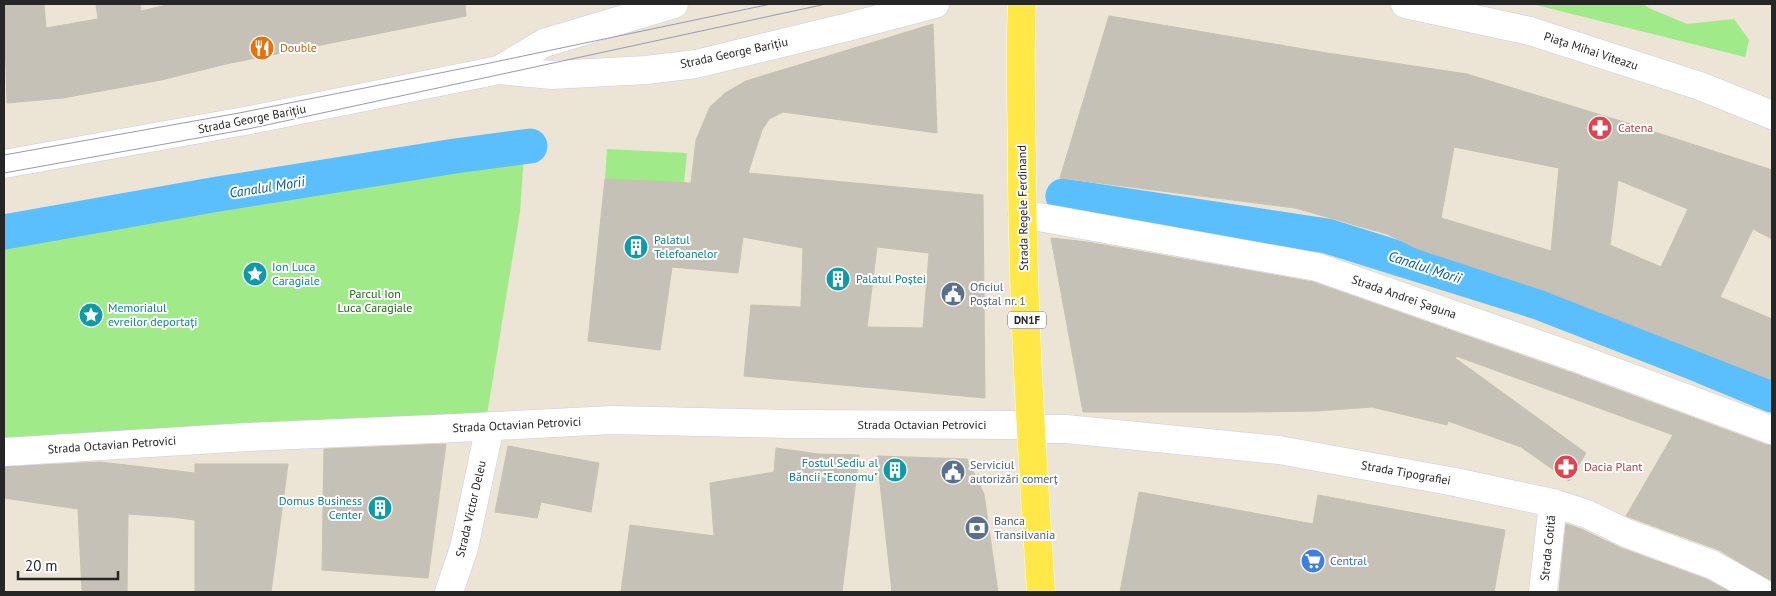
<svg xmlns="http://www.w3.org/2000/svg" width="1776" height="596" font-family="'PT Sans',sans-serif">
<rect width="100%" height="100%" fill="#ece4d5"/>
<g fill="#a0ea8a">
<path d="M1532 4H1643L1649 8 1687 24 1734 19 1749 40 1745 57Z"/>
<path d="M607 149 687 153 684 183 605 179Z"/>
<path d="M524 153 520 212 486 421 4 448V230Z"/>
</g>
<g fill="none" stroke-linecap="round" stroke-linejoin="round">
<g stroke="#5abffc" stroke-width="35">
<path d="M1063 196 1327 236 1538 302 1692 362 1772 395"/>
<path d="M4 232 218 194 455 156 530 146"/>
</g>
</g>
<g fill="#c6c1b6" stroke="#c6c1b0" fill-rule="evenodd">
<path d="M4 4H44L46 28 98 19 96 4H140L141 11 171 4H465L466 16 226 64 161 80 63 98 7 103Z"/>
<path d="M1109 16 1327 53 1467 74 1624 122 1772 170V239L1753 229 1720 297 1772 319V380L1543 290 1418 249 1387 234 1295 208 1060 178ZM1454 147 1559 168 1551 251 1441 218ZM1618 180 1688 209 1661 267 1610 245Z"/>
<path d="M933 24 937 133 783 112 769 119 762 130 748 173 983 195 985 398 744 376 751 305 801 307 803 248 743 237 738 273 672 267 660 350 588 341 605 179 691 183 696 140 710 107 725 93 746 81ZM877 247 929 253 923 328 867 327Z"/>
<path d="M1051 238 1087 242 1313 282 1572 373 1767 445H1772V582L1719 550 1626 516 1673 435 1456 356 1455 358 1586 453 1569 481 1521 447 1448 421 1447 425 1372 407 1317 411 1249 412H1083Z"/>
<path d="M446 444 428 578 322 570 324 449Z"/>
<path d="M508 446 599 463 591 512 541 502 537 518 495 512Z"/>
<path d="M776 448 819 454 859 455 842 592H621L630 525 714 536 710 483 774 472Z"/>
<path d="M877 456 967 459 984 494 998 592H892Z"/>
<path d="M100 462 195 473V464H288L271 592H195V520L171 517 128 514 127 592H82L78 509 4 498V467Z"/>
<path d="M1139 492 1313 524 1318 495 1505 530 1494 592H1120Z"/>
<path d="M1566 524 1581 529 1621 548 1706 579 1730 592H1559Z"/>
</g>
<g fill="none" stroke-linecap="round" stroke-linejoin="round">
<defs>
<g id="street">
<path d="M1022 214 1317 267 1577 358 1772 430"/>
<path d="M1031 429H1066L1279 450 1455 482 1553 503 1587 514 1626 533 1713 565 1761 592"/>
<path d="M4 452 248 437 457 428 612 420 790 424 1031 425"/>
<path d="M449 592 464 548 490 426"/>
<path d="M1543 592 1553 503"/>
</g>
<g id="secondary">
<path d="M1405 4 1530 31 1700 86 1772 115"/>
<path d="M499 70 544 43 674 4"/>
<path d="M4 164 250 120 499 70 552 75 646 70 696 64 848 27 935 4"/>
</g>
<path id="primary" d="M1022 4C1019 60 1022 117 1022 174 1023 313 1032 453 1041 592"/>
</defs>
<use href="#street" stroke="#cbcde2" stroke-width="29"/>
<use href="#secondary" stroke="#cbcde2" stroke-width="29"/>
<use href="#primary" stroke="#fff" stroke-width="29"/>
<use href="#street" stroke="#fff" stroke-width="28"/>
<use href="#secondary" stroke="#fff" stroke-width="28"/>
<use href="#primary" stroke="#ffe847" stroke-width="28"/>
<g stroke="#9899b4" stroke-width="1">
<path d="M4 155 239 113 485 64 771 4"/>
<path d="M4 173 248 129 826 4"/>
</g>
</g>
<defs>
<symbol id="restaurant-disc" viewBox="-11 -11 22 22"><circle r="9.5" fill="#e8710a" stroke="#fff"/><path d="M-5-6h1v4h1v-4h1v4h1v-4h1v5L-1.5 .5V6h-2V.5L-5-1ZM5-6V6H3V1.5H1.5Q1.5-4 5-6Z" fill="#fff"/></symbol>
<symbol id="pharmacy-disc" viewBox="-11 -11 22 22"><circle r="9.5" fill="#e0444e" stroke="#fff"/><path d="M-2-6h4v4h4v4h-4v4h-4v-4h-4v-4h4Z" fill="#fff"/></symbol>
<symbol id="building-disc" viewBox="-11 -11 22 22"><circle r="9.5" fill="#0f9aa8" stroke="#fff"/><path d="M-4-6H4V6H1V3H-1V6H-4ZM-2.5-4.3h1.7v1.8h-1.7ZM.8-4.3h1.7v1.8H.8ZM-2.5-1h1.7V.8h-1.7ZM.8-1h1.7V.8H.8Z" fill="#fff"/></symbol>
<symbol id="sight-disc" viewBox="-11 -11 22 22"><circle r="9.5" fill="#0f9aa8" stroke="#fff"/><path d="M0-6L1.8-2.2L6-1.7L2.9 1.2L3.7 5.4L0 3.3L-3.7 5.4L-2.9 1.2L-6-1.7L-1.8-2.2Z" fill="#fff"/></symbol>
<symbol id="civic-disc" viewBox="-11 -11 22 22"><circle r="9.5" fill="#5c6f8a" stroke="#fff"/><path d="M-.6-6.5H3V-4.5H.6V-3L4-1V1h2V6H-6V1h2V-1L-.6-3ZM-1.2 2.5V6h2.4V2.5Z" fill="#fff"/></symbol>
<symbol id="bank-disc" viewBox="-11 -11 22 22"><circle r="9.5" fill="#5c6f8a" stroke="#fff"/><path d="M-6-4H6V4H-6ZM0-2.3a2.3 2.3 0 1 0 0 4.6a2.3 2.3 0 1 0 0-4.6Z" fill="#fff"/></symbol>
<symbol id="supermarket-disc" viewBox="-11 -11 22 22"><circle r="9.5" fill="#3f7fe0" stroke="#fff"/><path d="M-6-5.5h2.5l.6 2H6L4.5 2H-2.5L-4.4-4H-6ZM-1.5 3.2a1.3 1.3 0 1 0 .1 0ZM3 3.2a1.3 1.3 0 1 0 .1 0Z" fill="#fff"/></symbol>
</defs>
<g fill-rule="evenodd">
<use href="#restaurant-disc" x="248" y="34" width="28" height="28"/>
<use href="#pharmacy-disc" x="1586" y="114" width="28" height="28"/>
<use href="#building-disc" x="622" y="233" width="28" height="28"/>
<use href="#sight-disc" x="241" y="260" width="28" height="28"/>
<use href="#building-disc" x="824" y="265" width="28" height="28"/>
<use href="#civic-disc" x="939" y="280" width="28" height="28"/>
<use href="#sight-disc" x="77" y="301" width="28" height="28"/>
<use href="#pharmacy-disc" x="1552" y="453" width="28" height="28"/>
<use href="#building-disc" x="881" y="456" width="28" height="28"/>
<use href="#civic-disc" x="939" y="458" width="28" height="28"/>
<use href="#building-disc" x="366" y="494" width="28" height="28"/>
<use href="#bank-disc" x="963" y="514" width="28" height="28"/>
<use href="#supermarket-disc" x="1299" y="547" width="28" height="28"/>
</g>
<g text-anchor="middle" stroke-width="4" stroke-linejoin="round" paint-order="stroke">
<rect fill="#fff" stroke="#676767" stroke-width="1" x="1008" y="311.5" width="38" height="17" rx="4"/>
<g font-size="11" font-weight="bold" fill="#262626">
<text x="1027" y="324">DN1F</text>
</g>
<g font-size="12" fill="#c56008" stroke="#fff" text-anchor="start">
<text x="280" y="52">Double</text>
</g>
<g font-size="12" fill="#262626" stroke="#fff">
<text transform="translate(1591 51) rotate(18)" y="4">Piața Mihai Viteazu</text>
<text transform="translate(734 53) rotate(-12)" y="4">Strada George Barițiu</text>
<text transform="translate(252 119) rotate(-11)" y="4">Strada George Barițiu</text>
<text transform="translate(1023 208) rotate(-91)" y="4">Strada Regele Ferdinand</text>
<text transform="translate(1404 297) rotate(19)" y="4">Strada Andrei Șaguna</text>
<text transform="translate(517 425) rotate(-3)" y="4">Strada Octavian Petrovici</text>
<text x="922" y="429">Strada Octavian Petrovici</text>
<text transform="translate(112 445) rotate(-4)" y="4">Strada Octavian Petrovici</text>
<text transform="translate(1406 473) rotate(10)" y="4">Strada Tipografiei</text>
<text transform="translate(471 509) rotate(-77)" y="4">Strada Victor Deleu</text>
<text transform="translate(1548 548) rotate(-84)" y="4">Strada Cotită</text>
</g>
<g font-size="12" fill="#be3a42" stroke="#fff" text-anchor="start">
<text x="1618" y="132">Catena</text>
<text x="1584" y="471">Dacia Plant</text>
</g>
<g font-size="12" fill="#0d838f" stroke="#fff" text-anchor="start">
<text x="654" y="244">Palatul<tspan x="654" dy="14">Telefoanelor</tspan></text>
<text x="272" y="271">Ion Luca<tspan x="272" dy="14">Caragiale</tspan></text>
<text x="856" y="283">Palatul Poștei</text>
<text x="108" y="312">Memorialul<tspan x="108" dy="14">evreilor deportați</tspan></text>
<text x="878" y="467" text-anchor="end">Fostul Sediu al<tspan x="878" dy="14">Băncii "Economu"</tspan></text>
<text x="362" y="505" text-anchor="end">Domus Business<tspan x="362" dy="14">Center</tspan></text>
</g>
<g font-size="12" fill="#4e5e75" stroke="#fff" text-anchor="start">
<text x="970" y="291">Oficiul<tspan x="970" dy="14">Poștal nr. 1</tspan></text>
<text x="970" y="469">Serviciul<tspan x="970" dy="14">autorizări comerț</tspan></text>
<text x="994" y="525">Banca<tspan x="994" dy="14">Transilvania</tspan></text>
</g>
<g font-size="12" fill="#196911" stroke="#fff">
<text x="375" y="298">Parcul Ion<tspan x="375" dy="14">Luca Caragiale</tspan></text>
</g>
<g font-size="12" fill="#366cbe" stroke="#fff" text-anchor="start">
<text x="1330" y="565">Central</text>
</g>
<g font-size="14" font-style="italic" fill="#0058a1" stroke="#fff">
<text transform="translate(267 187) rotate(-9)" y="5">Canalul Morii</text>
<text transform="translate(1425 267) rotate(18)" y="5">Canalul Morii</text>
</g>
</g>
<rect width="1776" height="596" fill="none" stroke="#262626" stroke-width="10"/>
<path d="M18 571v8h100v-8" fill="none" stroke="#262626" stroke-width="2.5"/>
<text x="25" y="571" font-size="15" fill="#262626" stroke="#ffffff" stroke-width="4" paint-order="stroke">20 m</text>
</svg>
